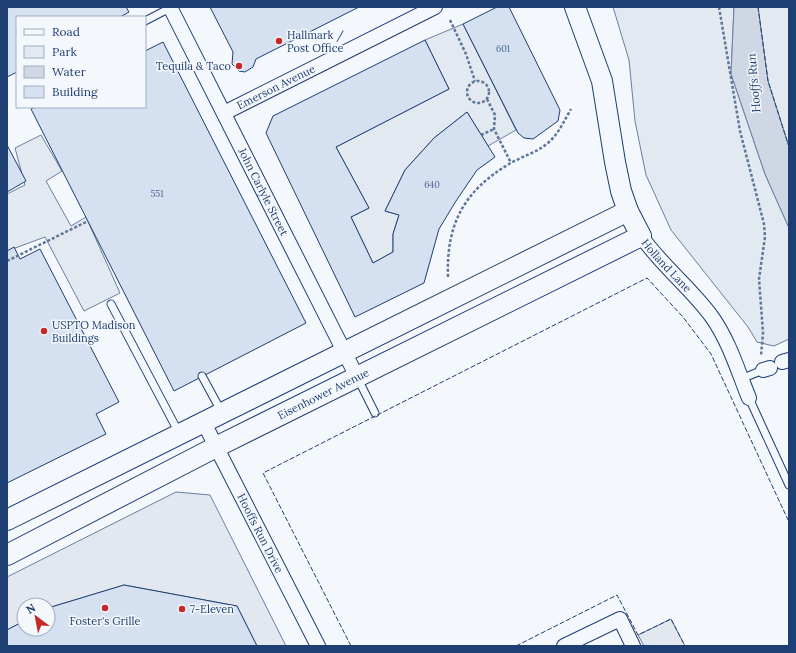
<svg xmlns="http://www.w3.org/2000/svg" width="796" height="653" font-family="Lora,serif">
<rect width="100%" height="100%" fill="#f4f7fb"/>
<g fill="#e3e9f0" stroke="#687fa3">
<path d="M613 7H734L731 74 765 174 789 228V339L774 346 757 342 748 327 671 230 646 175 635 121 629 60Z"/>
<path d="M758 7H789V147L768 81Z"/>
<path d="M463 24 516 130 488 146 467 112 434 138 405 170 385 211 399 215 393 234V252L373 263 351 217 369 208 336 147 449 89 425 40Z"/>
<path d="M41 135 62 171 46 181 71 226 86 217 120 293 84 311 45 237 7 251V194L25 185 15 148Z"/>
</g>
<g fill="#e3e8f0" stroke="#687fa3">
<path d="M176 492 210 495 286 646H257L237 606 124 585 48 608V605H24V621L7 630V577Z"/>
<path d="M671 619 685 646H644L638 635Z"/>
</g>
<path fill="#cfd7e4" stroke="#687fa3" d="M734 7H758L768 81 789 147V228L765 174 731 74Z"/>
<g fill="#d5e0f0" stroke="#1d3f73">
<path d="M7 7H126L129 12 120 17H17V72L7 77Z"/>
<path d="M210 7H359L256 59 253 67 245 72 239 71 232 64 233 52Z"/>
<path d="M497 7H509L560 110 558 121 533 139 524 138 518 133 463 24Z"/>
<path d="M425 40 449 89 336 147 369 208 351 217 373 263 393 252V234L399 215 385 211 405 170 434 138 467 112 495 157 477 170 456 201 439 229 424 283 355 317 266 133 273 116Z"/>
<path d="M163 42 306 323 174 391 31 109 35 107H145V51Z"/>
<path d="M7 145 26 181 7 192Z"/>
<path d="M14 247 20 259 40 249 119 402 96 414 106 434 7 483V251Z"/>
<path d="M124 585 237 606 257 646H7V630L24 621V629H48V608Z"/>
</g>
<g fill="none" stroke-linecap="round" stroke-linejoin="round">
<defs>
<g id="lane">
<path d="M145 21 170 8"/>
<path d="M111 304 179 433"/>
<path d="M202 376 221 411"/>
<path d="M357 377 375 413"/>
<path d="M741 379 763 370"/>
<path d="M749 398 789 485"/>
</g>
<g id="street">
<path id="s1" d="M170 7 357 377"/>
<path id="s2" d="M224 113 435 7"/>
<path id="s3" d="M641 236C662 266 691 288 712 317 729 341 738 371 749 398"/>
<path d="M782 362 789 360"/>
<path d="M763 370 770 368"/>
<path id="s4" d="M203 421 318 646"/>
<path d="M564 646 620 619 633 646"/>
</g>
<g id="secondary">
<path d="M7 520 628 211"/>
<path id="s5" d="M7 555 216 447 641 236 628 211 621 191 615 162 602 81 575 7"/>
</g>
</defs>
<use href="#lane" stroke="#1d3f73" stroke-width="9"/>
<use href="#street" stroke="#1d3f73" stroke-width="16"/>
<use href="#secondary" stroke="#1d3f73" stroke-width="22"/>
<g stroke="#5e769c" stroke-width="2.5" stroke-dasharray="3 2" stroke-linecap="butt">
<path d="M719 7 740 131 764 224 765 237 759 279 763 333 761 356"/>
<path d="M450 20 466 54 475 81"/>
<circle cx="478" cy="92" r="11"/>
<path d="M487 99 495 115 494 129 511 163"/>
<path d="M481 135 494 129"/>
<path d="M7 261 88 221"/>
<path d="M448 277C446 224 464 191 509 164 522 156 537 153 549 142 559 133 564 121 571 109"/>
</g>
<use href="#lane" stroke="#f4f7fb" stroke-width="7"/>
<use href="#street" stroke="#f4f7fb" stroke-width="14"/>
<use href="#secondary" stroke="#f4f7fb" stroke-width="20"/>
<g stroke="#1d3f73" stroke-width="1" stroke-dasharray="5 2" stroke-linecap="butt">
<path d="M758 7 768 81 789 147"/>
<path d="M351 646 263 473 647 278 683 317 711 354 789 522"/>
<path d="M516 646 617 595 638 635 671 619 685 646"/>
</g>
</g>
<g fill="#c62828" stroke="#f4f7fb" stroke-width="1.5">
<circle cx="279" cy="41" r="4"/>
<circle cx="239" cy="66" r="4"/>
<circle cx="44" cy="331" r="4"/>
<circle cx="105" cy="608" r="4"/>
<circle cx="182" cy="609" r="4"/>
</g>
<g text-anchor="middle" stroke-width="3" stroke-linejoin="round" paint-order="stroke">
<g font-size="9" fill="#4b6792">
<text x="503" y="52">601</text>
<text x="432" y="188">640</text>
<text x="157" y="197">551</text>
</g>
<g font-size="11" fill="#1d3f73" stroke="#f4f7fb" text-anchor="start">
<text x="287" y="39">Hallmark /<tspan x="287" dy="13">Post Office</tspan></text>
<text x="231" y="70" text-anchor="end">Tequila &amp; Taco</text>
<text x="52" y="329">USPTO Madison<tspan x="52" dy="13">Buildings</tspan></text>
<text x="190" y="613">7-Eleven</text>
<text x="105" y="625" text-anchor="middle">Foster's Grille</text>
</g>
<g font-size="11" fill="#1d3f73" stroke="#f4f7fb">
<text dy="4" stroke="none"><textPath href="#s2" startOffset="58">Emerson Avenue</textPath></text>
<text dy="4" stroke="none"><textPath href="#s1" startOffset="207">John Carlyle Street</textPath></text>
<text dy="4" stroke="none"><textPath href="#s3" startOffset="39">Holland Lane</textPath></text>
<text dy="4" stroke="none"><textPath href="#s5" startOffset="355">Eisenhower Avenue</textPath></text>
<text dy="4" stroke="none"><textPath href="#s4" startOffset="126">Hooffs Run Drive</textPath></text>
</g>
<g font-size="12" font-style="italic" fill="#1d3f73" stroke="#f4f7fb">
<text transform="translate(754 83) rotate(-95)" y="4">Hooffs Run</text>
</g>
</g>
<rect width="796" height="653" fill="none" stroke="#1d3f73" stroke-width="16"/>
<rect x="16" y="16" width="130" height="92" fill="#f4f7fb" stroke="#9eadc5"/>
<rect x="24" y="29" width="20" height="6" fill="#f4f7fb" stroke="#9eadc5"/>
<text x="52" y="36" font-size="12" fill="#1d3f73">Road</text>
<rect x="24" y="46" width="20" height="12" fill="#e3e9f0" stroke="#9eadc5"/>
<text x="52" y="56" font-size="12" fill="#1d3f73">Park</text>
<rect x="24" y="66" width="20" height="12" fill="#cfd7e4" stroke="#9eadc5"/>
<text x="52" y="76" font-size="12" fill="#1d3f73">Water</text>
<rect x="24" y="86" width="20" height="12" fill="#d5e0f0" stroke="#9eadc5"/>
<text x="52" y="96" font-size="12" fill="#1d3f73">Building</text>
<g transform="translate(36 617) rotate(328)"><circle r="19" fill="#f4f7fb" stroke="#9eadc5"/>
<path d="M0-3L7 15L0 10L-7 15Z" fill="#c62828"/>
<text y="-6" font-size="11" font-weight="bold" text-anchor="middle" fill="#1d3f73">N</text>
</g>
</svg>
